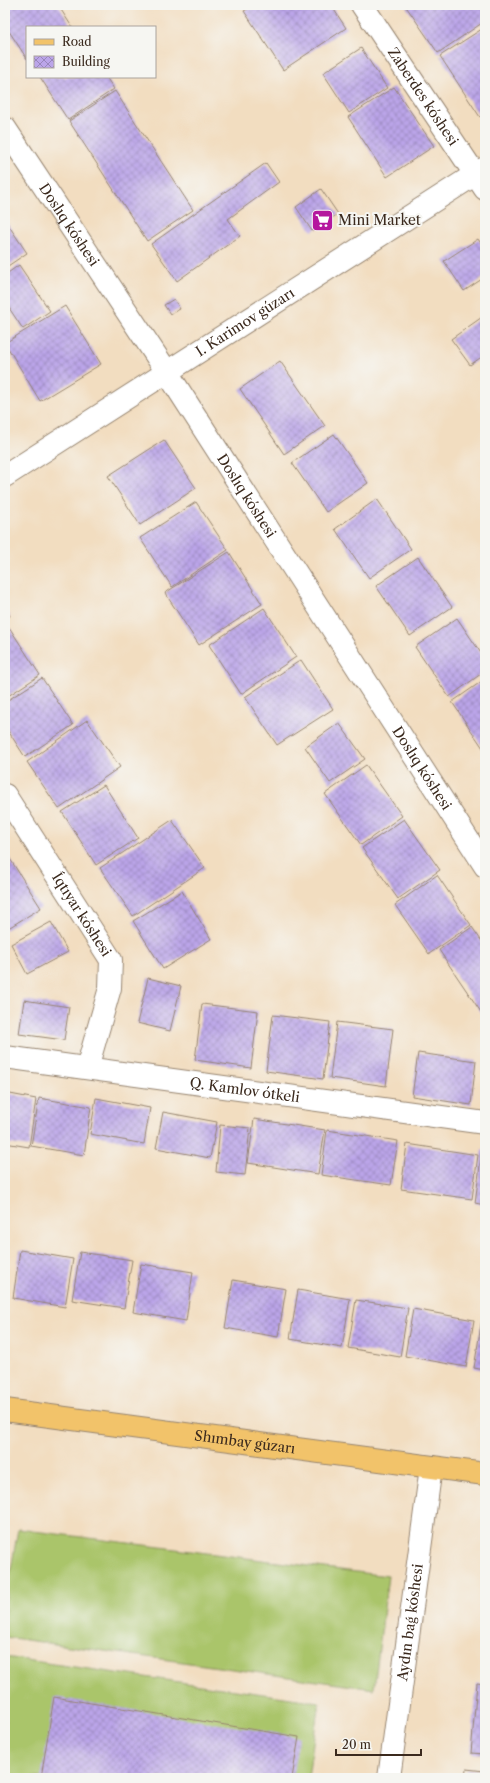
<svg xmlns="http://www.w3.org/2000/svg" width="490" height="1783" font-family="'Libre Caslon Text',serif">
<defs>
<pattern id="building-cross-hatch" width="8" height="8" patternUnits="userSpaceOnUse"><rect width="8" height="8" fill="#bba5e9"/><path d="M0 0l8 8M0 8l8-8" fill="none" stroke="#9987bc"/></pattern>
</defs>
<rect width="100%" height="100%" fill="#f6f6f2"/>
<filter id="ink" filterUnits="userSpaceOnUse"><feTurbulence type="fractalNoise" baseFrequency=".025" numOctaves="2"/><feDisplacementMap in="SourceGraphic" scale="8" xChannelSelector="R" yChannelSelector="G"/><feConvolveMatrix kernelMatrix="1 2 1 2 8 2 1 2 1" color-interpolation-filters="sRGB"/></filter>
<filter id="wash" filterUnits="userSpaceOnUse"><feTurbulence type="fractalNoise" baseFrequency=".012" numOctaves="4" result="noise"/><feDisplacementMap in="SourceGraphic" scale="16" xChannelSelector="R" yChannelSelector="G"/><feGaussianBlur stdDeviation="0.9" result="paint"/><feColorMatrix in="noise" values="0 0 0 0 0 0 0 0 0 0 0 0 0 0 0 0 0 1.4 0 .05"/><feComposite in="paint" operator="in"/></filter>
<g filter="url(#wash)">
<rect width="100%" height="100%" fill="#f2ddc0"/>
<g fill="#aac56b" stroke="#727844">
<path d="M18 1529 388 1576 374 1689 5 1637V1603Z"/>
<path d="M5 1657 319 1702 308 1778H5Z"/>
</g>
<g id="blocks">
<g fill="url(#building-cross-hatch)">
<path d="M5 5H58L72 27H27V59L5 25Z"/>
<path d="M254 5H331L346 28 283 70 244 11Z"/>
<path d="M405 5H485V21L438 53Z"/>
<path d="M485 27V113L480 117 440 56Z"/>
<path d="M361 48 387 88 349 113 323 73Z"/>
<path d="M40 77H106L114 89 68 120Z"/>
<path d="M394 87 434 146 387 177 348 117Z"/>
<path d="M115 91 193 210 147 241 69 121Z"/>
<path d="M266 163 279 182 228 219 240 236 177 281 151 244Z"/>
<path d="M321 189 338 214 312 231 296 207Z"/>
<path d="M5 220 27 253 5 268Z"/>
<path d="M478 239 485 249V277L464 291 444 261Z"/>
<path d="M19 265 50 311 23 329 7 305 5 307V275Z"/>
<path d="M174 299 180 309 170 314 164 305Z"/>
<path d="M65 306 101 364 40 401 5 343Z"/>
<path d="M485 315V359L483 356 470 365 451 339Z"/>
<path d="M280 361 325 426 284 454 240 389Z"/>
<path d="M334 434 368 483 326 512 292 463Z"/>
<path d="M164 440 196 488 140 525 108 476Z"/>
<path d="M377 499 411 549 369 578 335 529Z"/>
<path d="M196 502 228 550 172 587 140 538Z"/>
<path d="M229 552 262 604 199 645 165 593Z"/>
<path d="M418 557 452 607 410 636 376 586Z"/>
<path d="M5 608 10 616 5 619Z"/>
<path d="M264 608 296 657 241 694 209 645Z"/>
<path d="M457 618 485 659V671L449 697 415 647Z"/>
<path d="M9 627 40 675 5 698V630Z"/>
<path d="M301 660 333 709 277 745 245 697Z"/>
<path d="M42 678 73 725 25 757 5 726V702Z"/>
<path d="M485 679V751L452 702Z"/>
<path d="M87 720 120 767 59 809 27 762Z"/>
<path d="M339 723 365 759 330 783 305 747Z"/>
<path d="M366 765 402 816 361 845 325 794Z"/>
<path d="M104 785 138 838 96 865 62 812Z"/>
<path d="M404 819 440 870 398 899 362 848Z"/>
<path d="M172 820 205 868 133 916 100 868Z"/>
<path d="M7 854 41 908 5 930V855Z"/>
<path d="M437 875 471 925 429 954 395 905Z"/>
<path d="M182 891 211 939 163 969 133 921Z"/>
<path d="M51 922 68 952 27 974 11 944Z"/>
<path d="M472 927 485 946V1018L439 950Z"/>
<path d="M148 978 181 986 170 1031 137 1023Z"/>
<path d="M24 1000 69 1007 64 1040 19 1034Z"/>
<path d="M202 1004 258 1011 251 1068 195 1060Z"/>
<path d="M273 1015 330 1022 323 1079 266 1071Z"/>
<path d="M337 1022 393 1029 386 1086 330 1078Z"/>
<path d="M418 1053 476 1061 471 1105 412 1096Z"/>
<path d="M5 1093 36 1099 29 1147 5 1143Z"/>
<path d="M39 1098 91 1107 84 1155 31 1146Z"/>
<path d="M96 1098 150 1108 144 1144 90 1134Z"/>
<path d="M163 1112 217 1122 210 1158 156 1148Z"/>
<path d="M254 1119 325 1130 318 1174 248 1163Z"/>
<path d="M220 1125 250 1128 245 1175 216 1172Z"/>
<path d="M327 1130 398 1141 391 1185 321 1175Z"/>
<path d="M407 1144 478 1155 472 1199 401 1189Z"/>
<path d="M482 1150 485 1151V1205L475 1203Z"/>
<path d="M20 1250 73 1259 65 1307 13 1298Z"/>
<path d="M80 1252 132 1260 124 1308 72 1300Z"/>
<path d="M141 1264 193 1272 186 1321 133 1312Z"/>
<path d="M233 1280 286 1289 278 1337 225 1328Z"/>
<path d="M298 1290 350 1299 342 1348 290 1339Z"/>
<path d="M356 1300 408 1308 400 1357 348 1348Z"/>
<path d="M413 1309 474 1320 466 1367 405 1356Z"/>
<path d="M482 1319 485 1320V1370L474 1368Z"/>
<path d="M477 1683 485 1684V1754L471 1753Z"/>
<path d="M54 1697 299 1737 292 1778H41Z"/>
<path d="M466 1769 485 1771V1778H465Z"/>
</g>
</g>
</g>
<g filter="url(#ink)">
<use href="#blocks" fill-opacity="0" stroke="#96846f" stroke-width="1"/>
<g fill="none" stroke-linecap="round" stroke-linejoin="round">
<defs>
<g id="minor">
<path id="s1" d="M362 5 485 189"/>
<path id="s2" d="M5 128 167 372 485 866"/>
<path id="s3" d="M5 476 485 168"/>
<path id="s4" d="M5 795 111 960 110 988 87 1068"/>
<path id="s5" d="M5 1057 485 1123"/>
<path id="s6" d="M389 1778 431 1467"/>
</g>
<g id="major">
<path id="s7" d="M5 1410 485 1474"/>
</g>
</defs>
<use href="#minor" stroke="#96846f" stroke-width="24"/>
<use href="#major" stroke="#96846f" stroke-width="24"/>
<use href="#minor" stroke="#fff" stroke-width="22"/>
<use href="#major" stroke="#f2c36a" stroke-width="22"/>
</g>
</g>
<defs>
<symbol id="supermarket-square" viewBox="-11 -11 22 22"><rect x="-9" y="-9" width="18" height="18" rx="4" fill="#b5179e" stroke="#f6f6f2"/><path d="M-6-5.5h2.5l.6 2H6L4.5 2H-2.5L-4.4-4H-6ZM-1.5 3.2a1.3 1.3 0 1 0 .1 0ZM3 3.2a1.3 1.3 0 1 0 .1 0Z" fill="#fff"/></symbol>
</defs>
<g fill-rule="evenodd">
<use href="#supermarket-square" x="310" y="208" width="25" height="25"/>
</g>
<g text-anchor="middle" stroke-width="4" stroke-linejoin="round" paint-order="stroke">
<g font-size="14" fill="#3b2a1e" stroke="#f6f6f2">
<text dy="5" stroke="none"><textPath href="#s1" startOffset="110">Zaberdes kóshesi</textPath></text>
<text dy="5" stroke="none"><textPath href="#s2" startOffset="116">Doslıq kóshesi</textPath></text>
<text dy="5" stroke="none"><textPath href="#s3" startOffset="285">I. Karimov gúzarı</textPath></text>
<text dy="5" stroke="none"><textPath href="#s2" startOffset="440">Doslıq kóshesi</textPath></text>
<text dy="5" stroke="none"><textPath href="#s2" startOffset="764">Doslıq kóshesi</textPath></text>
<text dy="5" stroke="none"><textPath href="#s4" startOffset="142">Íqtıyar kóshesi</textPath></text>
<text dy="5" stroke="none"><textPath href="#s5" startOffset="242">Q. Kamlov ótkeli</textPath></text>
<text dy="5" stroke="none"><textPath href="#s7" startOffset="242">Shımbay gúzarı</textPath></text>
<text dy="5" stroke="none"><textPath href="#s6" startOffset="157">Aydın baǵ kóshesi</textPath></text>
</g>
<g font-size="14" fill="#3b2a1e" stroke="#f6f6f2" text-anchor="start">
<text x="338" y="225">Mini Market</text>
</g>
</g>
<rect width="490" height="1783" fill="none" stroke="#f6f6f2" stroke-width="20"/>
<rect x="26" y="26" width="130" height="52" fill="#f6f6f2" stroke="#aba49d"/>
<rect x="34" y="39" width="20" height="6" fill="#f2c36a" stroke="#aba49d"/>
<text x="62" y="46" font-size="12" fill="#3b2a1e">Road</text>
<rect x="34" y="56" width="20" height="12" fill="url(#building-cross-hatch)" stroke="#aba49d"/>
<text x="62" y="66" font-size="12" fill="#3b2a1e">Building</text>
<path d="M336 1749v6h85v-6" fill="none" stroke="#3b2a1e" stroke-width="2"/>
<text x="342" y="1749" font-size="12" fill="#3b2a1e" stroke="#f6f6f2" stroke-width="3" paint-order="stroke">20 m</text>
</svg>
